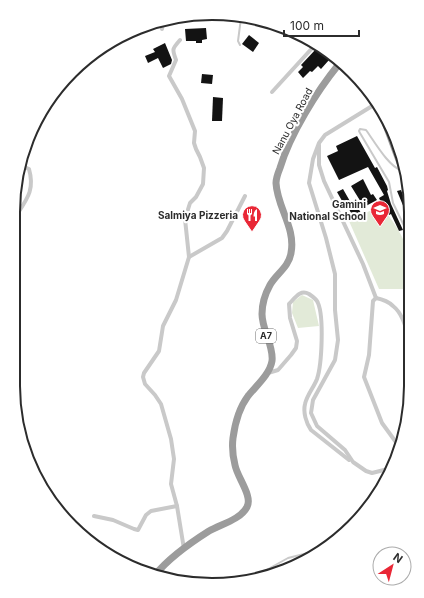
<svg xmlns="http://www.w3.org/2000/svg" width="424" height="598" font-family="Inter,sans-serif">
<rect width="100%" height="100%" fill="#fff"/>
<g fill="#e2ead8">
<path d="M380 206C395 222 410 245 410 267L407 269 408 289H379L349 221Z"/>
<path d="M302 295 313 300 319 326 298 328 292 313 293 302Z"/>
</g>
<g fill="#131313">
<path d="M206 28 207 39 202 40V43H196V41H186L185 29Z"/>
<path d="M249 35 259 43 253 52 242 44Z"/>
<path d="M165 43 172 60 171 64 163 68 158 58 148 63 145 56 155 52 153 49Z"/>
<path d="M316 49 320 54 321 52 329 60 321 69 318 66 312 72 310 71 303 78 298 72 303 67 301 65Z"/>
<path d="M202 74 213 75 212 84 201 83Z"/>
<path d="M213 97 223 98 222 121H212Z"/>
<path d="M357 136 375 168 377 167 387 186 388 190 387 191 391 204 403 230 399 231 391 214 389 215 386 209H384L379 198 384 195 368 167 339 180 327 156 338 151 336 146Z"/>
<path d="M363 179 371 195 373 194 377 200 364 207 351 186Z"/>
<path d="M343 189 355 210 358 208 361 213 353 217 348 207 346 208 337 192Z"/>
<path d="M401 190 406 203 409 201V220L397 191Z"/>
</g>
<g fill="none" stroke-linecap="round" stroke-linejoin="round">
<g stroke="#c9c9c9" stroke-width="2">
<path d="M240 45 238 41 241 18"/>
<path d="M401 170C389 167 374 141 366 130L360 129 359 131 360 133 389 182 393 203 410 238"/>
<path d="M228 583 233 580 261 573 288 558 320 550"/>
</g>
<g stroke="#c9c9c9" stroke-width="4">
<path d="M162 29 163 22"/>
<path d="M180 40C172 49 172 49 176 60L169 76 182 99 195 131 194 143 196 149 200 157 204 168 203 184 196 197 190 203 185 219 189 257"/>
<path d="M272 92 315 45"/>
<path d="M377 103 325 135 319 143 313 159 309 183 326 238 335 274V310L338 340 335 360 313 400 311 413 317 426 345 450 353 462 366 471 372 473 392 468"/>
<path d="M319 145V165L324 181 363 264 376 298"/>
<path d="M16 216C27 199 35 190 29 169L22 166H20"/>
<path d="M376 298 373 301 369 355 364 377 382 423 398 445"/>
<path d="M376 298C381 299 389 302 393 306 401 312 407 327 407 337 407 351 403 359 410 373"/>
<path d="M268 373 278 370 291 355 296 348 297 341 290 318 289 304C295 298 300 289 309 294 312 296 317 300 318 303 324 317 322 364 317 379 314 387 307 395 305 404 303 412 306 423 311 430L349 460"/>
<path d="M94 516 113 520 134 529 138 530 146 515 151 511 177 506"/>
<path d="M338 539 349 525 354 521"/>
<path d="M184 549 177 506 171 484 174 459 171 439 161 404 155 395 145 384 143 377 144 373 159 351 163 326 176 300 189 257 222 238 227 231 245 196"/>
</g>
<g stroke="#9c9c9c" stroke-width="7">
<path d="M377 103C389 130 397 158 409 185"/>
<path d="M155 575C169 558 190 543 209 531 221 524 240 520 247 507 253 496 237 477 235 465 233 457 232 446 233 438 235 423 239 408 248 396 256 386 270 374 272 361 274 346 262 330 262 314 262 304 265 294 270 285 276 274 289 267 291 253 296 228 277 207 276 183 276 178 278 173 280 168 290 134 317 91 339 64"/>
</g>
</g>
<defs>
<symbol id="school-pin" viewBox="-11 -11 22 30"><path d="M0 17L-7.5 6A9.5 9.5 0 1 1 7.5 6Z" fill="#e92736" stroke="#fff"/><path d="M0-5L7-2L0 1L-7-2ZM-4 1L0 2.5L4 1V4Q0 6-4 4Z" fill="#fff"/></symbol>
<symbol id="restaurant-pin" viewBox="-11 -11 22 30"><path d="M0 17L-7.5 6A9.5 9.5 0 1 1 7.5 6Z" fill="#e92736" stroke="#fff"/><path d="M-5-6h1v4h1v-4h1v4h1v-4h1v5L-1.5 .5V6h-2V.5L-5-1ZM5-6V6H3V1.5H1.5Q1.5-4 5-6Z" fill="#fff"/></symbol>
</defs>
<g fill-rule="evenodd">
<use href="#school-pin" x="369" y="199" width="22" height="30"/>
<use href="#restaurant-pin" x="241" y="204" width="22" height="30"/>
</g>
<g text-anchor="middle" stroke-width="4" stroke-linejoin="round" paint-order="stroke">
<rect fill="#fff" stroke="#6b6b6b" stroke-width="1" x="256" y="329" width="20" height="14" rx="3"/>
<g font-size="9" font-weight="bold" fill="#2c2c2c">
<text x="266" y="339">A7</text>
</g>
<g font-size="10" fill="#2c2c2c" stroke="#fff">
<text transform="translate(292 121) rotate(-62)" y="4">Nanu Oya Road</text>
</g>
<g font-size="10" font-weight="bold" fill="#2c2c2c" stroke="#fff" text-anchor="end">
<text x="366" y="208">Gamini<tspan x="366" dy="12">National School</tspan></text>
<text x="238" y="219">Salmiya Pizzeria</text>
</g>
</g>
<path d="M0 0H424V598H0ZM212 20H212A192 192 0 0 1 404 212V386A192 192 0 0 1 212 578H212A192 192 0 0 1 20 386V212A192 192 0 0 1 212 20Z" fill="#fff" fill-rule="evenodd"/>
<path fill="none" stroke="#2c2c2c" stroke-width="2" d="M212 20H212A192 192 0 0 1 404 212V386A192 192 0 0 1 212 578H212A192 192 0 0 1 20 386V212A192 192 0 0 1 212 20Z"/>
<g transform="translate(392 566) rotate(36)"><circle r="19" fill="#ffffff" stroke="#ababab"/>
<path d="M0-3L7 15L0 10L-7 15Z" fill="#e92736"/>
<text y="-6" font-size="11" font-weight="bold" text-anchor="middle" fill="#2c2c2c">N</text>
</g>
<path d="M284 30v6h75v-6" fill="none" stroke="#2c2c2c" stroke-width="2"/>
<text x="290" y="30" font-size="12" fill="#2c2c2c" stroke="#ffffff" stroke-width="3" paint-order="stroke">100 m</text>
</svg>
